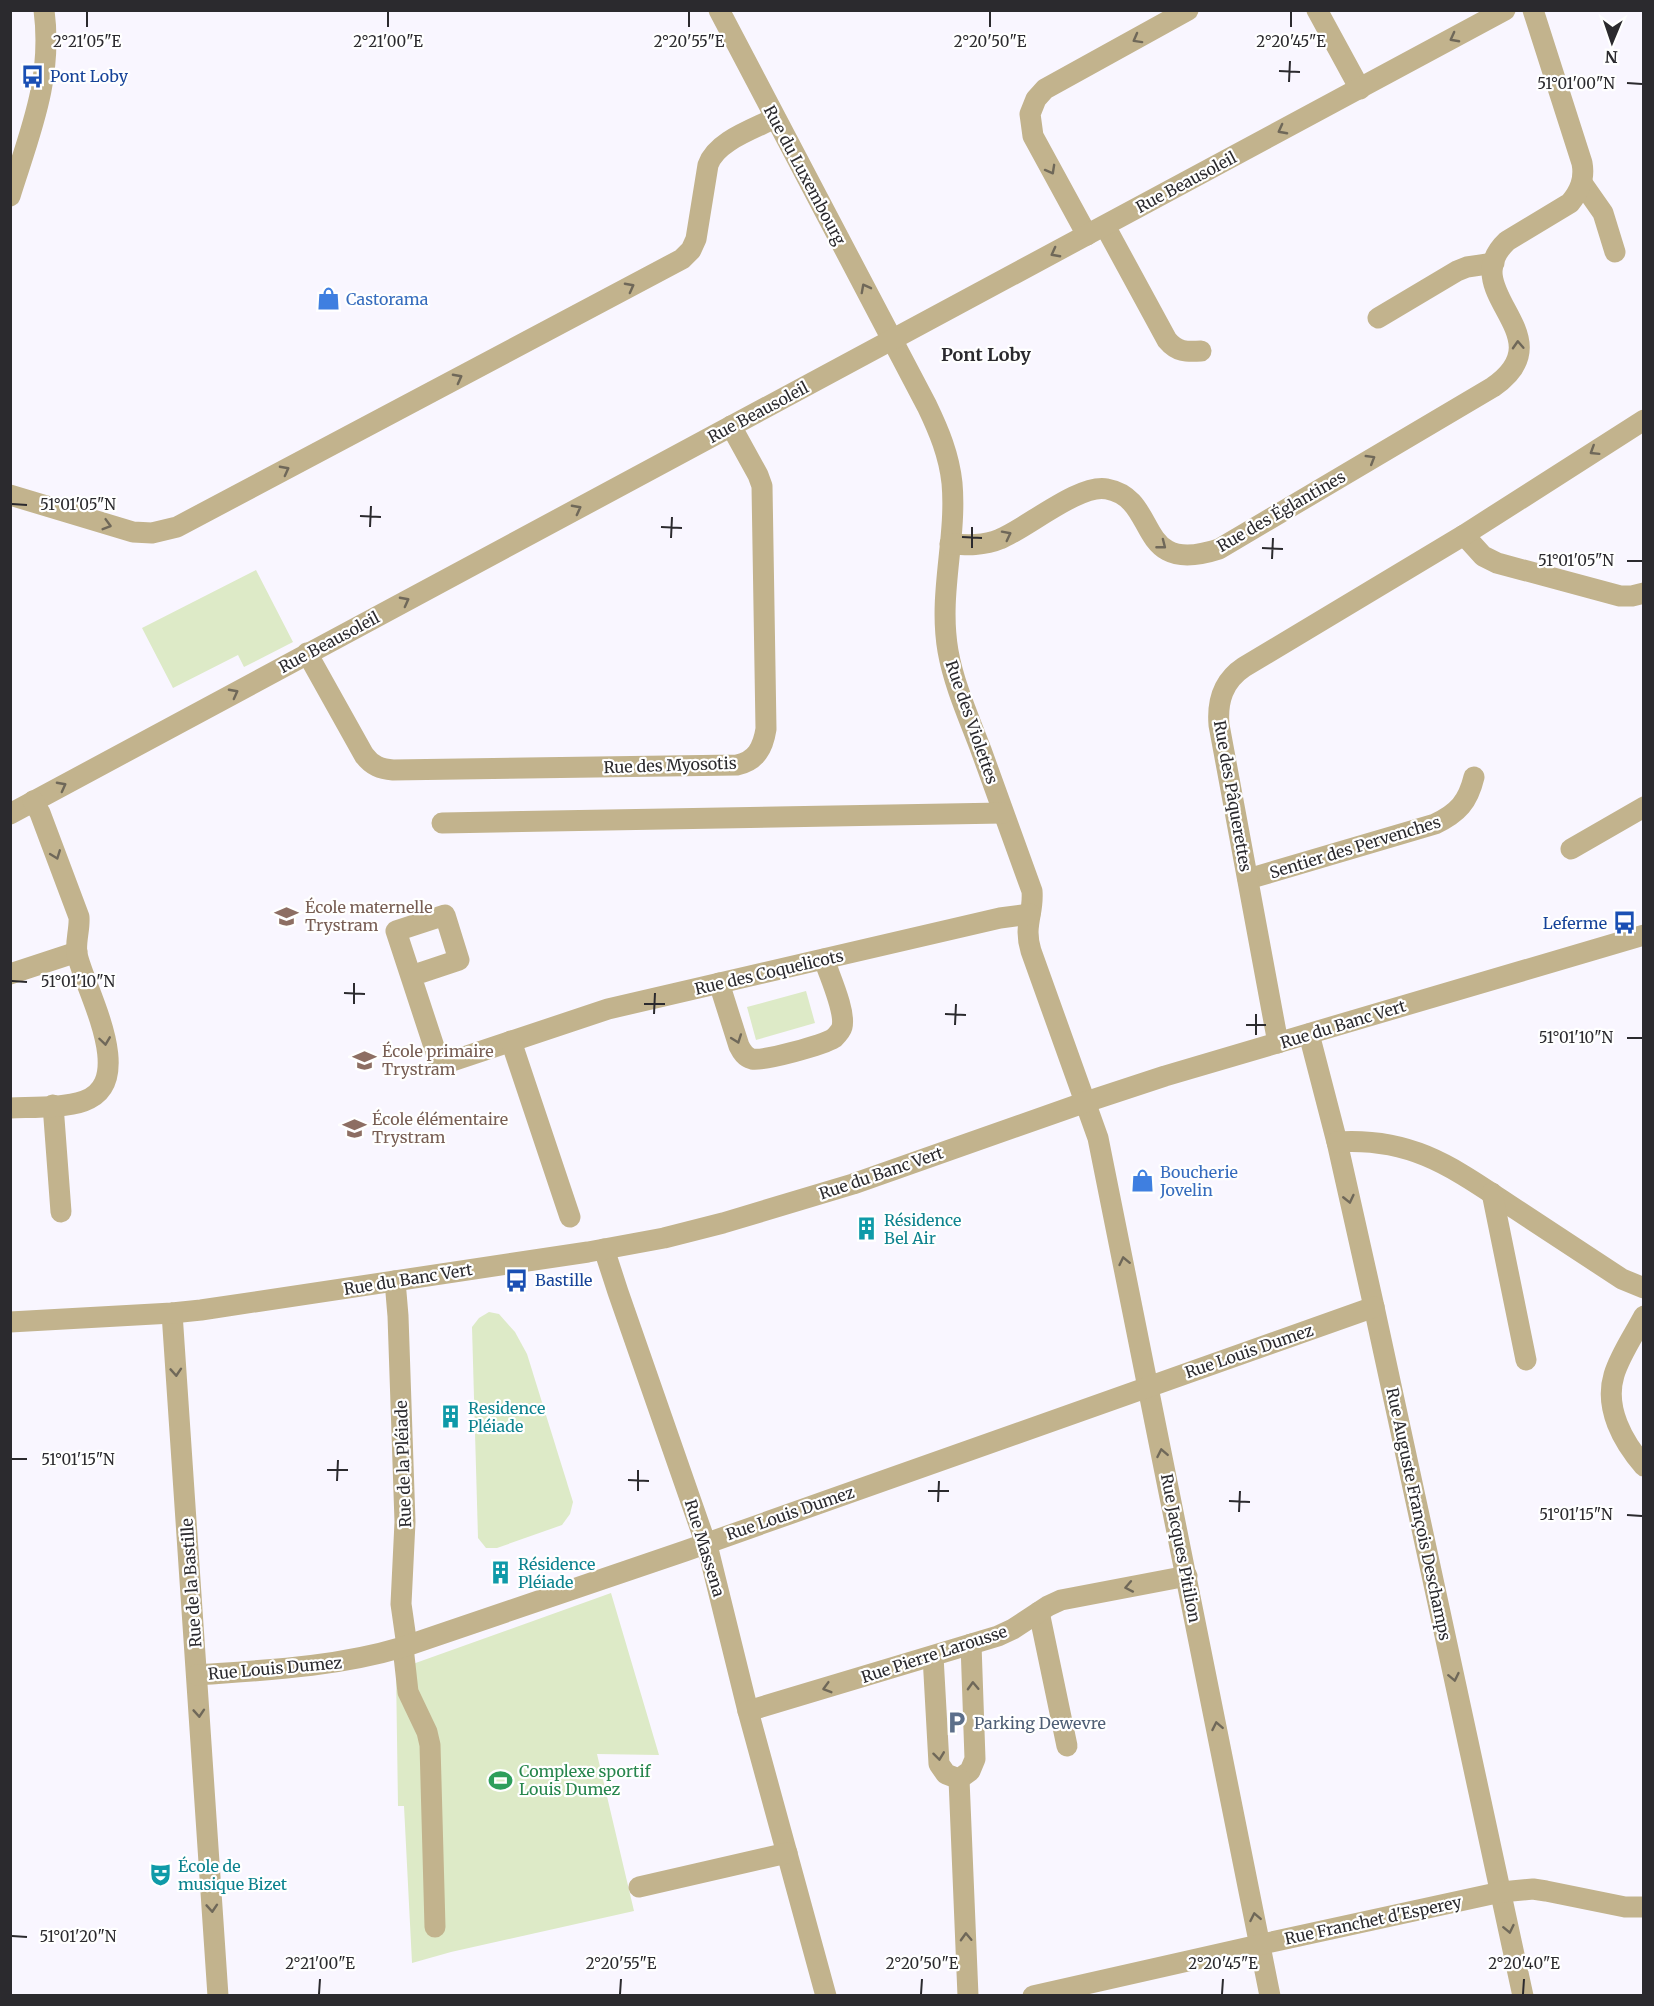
<svg xmlns="http://www.w3.org/2000/svg" width="1654" height="2006" font-family="Merriweather,serif">
<rect width="100%" height="100%" fill="#f9f6ff"/>
<g fill="#ddeac7">
<path d="M256 570 293 642 244 667 238 655 173 688 142 628Z"/>
<path d="M806 991 815 1023 756 1040 747 1007Z"/>
<path d="M489 1312 499 1314 515 1332 527 1354 573 1502 570 1514 562 1525 497 1548H486L478 1538 472 1327 479 1318Z"/>
<path d="M611 1593 659 1755 597 1754 634 1911 451 1952 412 1963 404 1806H398L396 1670Z"/>
</g>
<g fill="none" stroke-linecap="round" stroke-linejoin="round">
<g stroke="#c2b38d" stroke-width="21">
<path d="M719 10 927 406C939 431 949 455 952 483 957 539 938 594 948 651 954 685 969 718 981 750 998 797 1015 844 1032 891 1034 914 1023 925 1031 951L1098 1138 1270 1996"/>
<path d="M1317 10 1360 89"/>
<path d="M1582 183 1603 213 1615 252"/>
<path d="M10 196C30 132 53 79 44 10"/>
<path d="M1105 226 1167 340C1177 352 1186 352 1201 351"/>
<path d="M1087 235 1033 136 1030 114 1036 99 1045 89 1188 10"/>
<path d="M1378 318 1457 271 1467 267 1494 263"/>
<path d="M10 495 133 532 152 533 177 527 682 259 691 250 696 239 708 165C716 141 754 129 775 118"/>
<path d="M1464 535 1483 556 1497 563 1620 596H1632L1644 593"/>
<path d="M950 544C967 545 984 546 1000 539 1027 528 1080 483 1107 489 1161 499 1133 577 1219 549L1493 387C1568 335 1453 292 1507 241L1570 203C1580 191 1585 179 1582 163L1533 10"/>
<path d="M307 653 364 755C372 766 381 769 393 770L737 765C756 761 763 748 766 729L762 486 758 475 731 426"/>
<path d="M10 814 1505 10"/>
<path d="M442 823 1003 813"/>
<path d="M1571 849 1644 807"/>
<path d="M1248 879 1435 824C1458 813 1468 802 1474 777"/>
<path d="M10 974 77 952"/>
<path d="M411 976 459 960 445 915 396 931 440 1065 608 1009 1000 918 1030 914"/>
<path d="M719 983 739 1046C742 1052 745 1057 752 1059 765 1061 823 1045 834 1038 837 1035 841 1031 842 1027 846 1011 829 975 824 959"/>
<path d="M1309 1034 1337 1142 1374 1307 1523 1996"/>
<path d="M511 1041 570 1217"/>
<path d="M1278 1043 1219 725C1217 701 1223 681 1244 667L1464 535 1644 420"/>
<path d="M53 1105 61 1212"/>
<path d="M10 1108C33 1107 64 1108 84 1101 139 1081 84 988 77 954 75 942 80 929 79 917L40 813 33 801"/>
<path d="M1337 1142C1415 1137 1456 1170 1517 1210 1552 1233 1587 1256 1622 1279L1644 1288"/>
<path d="M1492 1193 1526 1360"/>
<path d="M604 1249 618 1292 709 1553 748 1711 826 1996"/>
<path d="M395 1281 398 1316 405 1522 401 1604 407 1646"/>
<path d="M172 1313 218 1996"/>
<path d="M1644 1316C1634 1335 1620 1355 1614 1375 1604 1408 1623 1442 1644 1466"/>
<path d="M10 1322 172 1313 201 1310 588 1252 664 1238 723 1223 853 1184 1086 1102 1165 1076 1644 935"/>
<path d="M1039 1612 1067 1746"/>
<path d="M403 1647 408 1692 427 1732 430 1745 435 1927"/>
<path d="M933 1656 939 1764 946 1774 959 1779 970 1771 975 1759 971 1644"/>
<path d="M197 1675C267 1670 336 1667 403 1647L685 1551 1374 1307"/>
<path d="M748 1711 998 1636 1013 1629 1048 1606 1061 1600 1187 1576"/>
<path d="M959 1779 968 1996"/>
<path d="M639 1887 787 1853"/>
<path d="M1033 1996 1276 1941 1501 1892 1533 1889 1546 1891 1625 1907H1644"/>
</g>
</g>
<defs><path id="oneway-chevron" d="M-2-3.5L2.5 0L-2 3.5" fill="none" stroke-width="1.6" stroke-linecap="round" stroke-linejoin="round" transform="scale(1.5)"/></defs>
<g stroke="#6f6859">
<use href="#oneway-chevron" transform="translate(1454 38) rotate(152)"/>
<use href="#oneway-chevron" transform="translate(1137 39) rotate(151)"/>
<use href="#oneway-chevron" transform="translate(1282 130) rotate(152)"/>
<use href="#oneway-chevron" transform="translate(1051 170) rotate(61)"/>
<use href="#oneway-chevron" transform="translate(1055 253) rotate(152)"/>
<use href="#oneway-chevron" transform="translate(630 287) rotate(-28)"/>
<use href="#oneway-chevron" transform="translate(865 288) rotate(-118)"/>
<use href="#oneway-chevron" transform="translate(1518 345) rotate(-93)"/>
<use href="#oneway-chevron" transform="translate(458 378) rotate(-28)"/>
<use href="#oneway-chevron" transform="translate(1594 451) rotate(148)"/>
<use href="#oneway-chevron" transform="translate(1371 459) rotate(-31)"/>
<use href="#oneway-chevron" transform="translate(285 470) rotate(-28)"/>
<use href="#oneway-chevron" transform="translate(577 509) rotate(-28)"/>
<use href="#oneway-chevron" transform="translate(107 525) rotate(16)"/>
<use href="#oneway-chevron" transform="translate(1007 535) rotate(-27)"/>
<use href="#oneway-chevron" transform="translate(1162 545) rotate(38)"/>
<use href="#oneway-chevron" transform="translate(405 601) rotate(-28)"/>
<use href="#oneway-chevron" transform="translate(234 693) rotate(-28)"/>
<use href="#oneway-chevron" transform="translate(62 786) rotate(-28)"/>
<use href="#oneway-chevron" transform="translate(56 855) rotate(69)"/>
<use href="#oneway-chevron" transform="translate(737 1039) rotate(70)"/>
<use href="#oneway-chevron" transform="translate(105 1041) rotate(82)"/>
<use href="#oneway-chevron" transform="translate(1349 1199) rotate(77)"/>
<use href="#oneway-chevron" transform="translate(1124 1261) rotate(-102)"/>
<use href="#oneway-chevron" transform="translate(176 1372) rotate(86)"/>
<use href="#oneway-chevron" transform="translate(1162 1453) rotate(-101)"/>
<use href="#oneway-chevron" transform="translate(1129 1587) rotate(169)"/>
<use href="#oneway-chevron" transform="translate(1454 1677) rotate(78)"/>
<use href="#oneway-chevron" transform="translate(973 1686) rotate(-92)"/>
<use href="#oneway-chevron" transform="translate(827 1688) rotate(164)"/>
<use href="#oneway-chevron" transform="translate(199 1713) rotate(86)"/>
<use href="#oneway-chevron" transform="translate(1217 1726) rotate(-101)"/>
<use href="#oneway-chevron" transform="translate(939 1756) rotate(83)"/>
<use href="#oneway-chevron" transform="translate(212 1908) rotate(86)"/>
<use href="#oneway-chevron" transform="translate(1255 1917) rotate(-101)"/>
<use href="#oneway-chevron" transform="translate(1509 1929) rotate(78)"/>
<use href="#oneway-chevron" transform="translate(966 1937) rotate(-92)"/>
</g>
<path fill="none" stroke="#2b2a2e" stroke-width="2" d="M87 27V12M388 27V12M689 27V12M990 27V12M1291 27V12M1279 71 1300 72M1289 82 1290 61M1627 83 1642 84M12 504 27 505M360 516 381 517M370 527 371 506M661 527 682 528M962 537 982 538M671 538 672 517M972 548V527M1262 548 1283 549M1272 559 1273 538M1627 561H1642M12 981 27 982M344 993 365 994M354 1004V983M644 1004H665M654 1014 655 993M945 1014 966 1015M955 1025 956 1004M1246 1025H1266M1256 1035V1014M1627 1038H1642M12 1459H27M327 1470H348M628 1480 649 1481M337 1481 338 1460M638 1491V1470M928 1491H949M1229 1501 1250 1502M938 1502 939 1481M1239 1512 1240 1491M1627 1515 1642 1516M12 1936 27 1937M319 1994 320 1979M620 1994 621 1979M921 1994 922 1979M1222 1994 1223 1979M1523 1994 1524 1979"/>
<defs>
<symbol id="bus-bare" viewBox="-9 -9 18 18"><path d="M-5-6H5V4H4V6H2V4H-2V6H-4V4H-5ZM-3.5-4V0h7V-4ZM-3.5 1.2v1.5H-2V1.2ZM2 1.2v1.5H3.5V1.2Z" fill="#1a4fb4" stroke="#fff" stroke-width="2.5" paint-order="stroke"/></symbol>
<symbol id="shop-bare" viewBox="-9 -9 18 18"><path d="M-5-2.5h2.3a2.7 3.5 0 0 1 5.4 0H5L5.5 6h-11ZM-1.5-2.5h3a1.5 2.3 0 0 0-3 0Z" fill="#3f7fe0" stroke="#fff" stroke-width="2.5" paint-order="stroke"/></symbol>
<symbol id="school-bare" viewBox="-9 -9 18 18"><path d="M0-5L7-2L0 1L-7-2ZM-4 1L0 2.5L4 1V4Q0 6-4 4Z" fill="#8d6e63" stroke="#fff" stroke-width="2.5" paint-order="stroke"/></symbol>
<symbol id="building-bare" viewBox="-9 -9 18 18"><path d="M-4-6H4V6H1V3H-1V6H-4ZM-2.5-4.3h1.7v1.8h-1.7ZM.8-4.3h1.7v1.8H.8ZM-2.5-1h1.7V.8h-1.7ZM.8-1h1.7V.8H.8Z" fill="#0f9aa8" stroke="#fff" stroke-width="2.5" paint-order="stroke"/></symbol>
<symbol id="parking-bare" viewBox="-9 -9 18 18"><path d="M-3.5-5.5H1a3.5 3.5 0 0 1 0 7H-1V5.5H-3.5ZM-1-3.4V-.6H.8a1.4 1.4 0 0 0 0-2.8Z" fill="#5c6f8a" stroke="#fff" stroke-width="2.5" paint-order="stroke"/></symbol>
<symbol id="stadium-bare" viewBox="-9 -9 18 18"><path d="M0-5a6.5 5 0 1 0 0 10a6.5 5 0 1 0 0-10ZM-3.5-1.8h7v3.6h-7Z" fill="#2e9e5b" stroke="#fff" stroke-width="2.5" paint-order="stroke"/></symbol>
<symbol id="theatre-bare" viewBox="-9 -9 18 18"><path d="M-5-5.5Q0-4 5-5.5V0Q5 5 0 6Q-5 5-5 0ZM-3.3-2.5H-1v1.5H-3.3ZM1-2.5H3.3v1.5H1ZM-2.8 1Q0 5.5 2.8 1Z" fill="#0f9aa8" stroke="#fff" stroke-width="2.5" paint-order="stroke"/></symbol>
</defs>
<g fill-rule="evenodd">
<use href="#bus-bare" x="16" y="60" width="33" height="33"/>
<use href="#shop-bare" x="312" y="282" width="33" height="33"/>
<use href="#school-bare" x="270" y="900" width="33" height="33"/>
<use href="#bus-bare" x="1608" y="906" width="33" height="33"/>
<use href="#school-bare" x="348" y="1044" width="33" height="33"/>
<use href="#school-bare" x="338" y="1112" width="33" height="33"/>
<use href="#shop-bare" x="1126" y="1164" width="33" height="33"/>
<use href="#building-bare" x="850" y="1212" width="33" height="33"/>
<use href="#bus-bare" x="500" y="1264" width="33" height="33"/>
<use href="#building-bare" x="434" y="1400" width="33" height="33"/>
<use href="#building-bare" x="484" y="1556" width="33" height="33"/>
<use href="#parking-bare" x="940" y="1706" width="33" height="33"/>
<use href="#stadium-bare" x="484" y="1764" width="33" height="33"/>
<use href="#theatre-bare" x="144" y="1858" width="33" height="33"/>
</g>
<g text-anchor="middle" stroke-width="4.5" stroke-linejoin="round" paint-order="stroke">
<g font-size="16" fill="#164399" stroke="#fff" text-anchor="start">
<text x="50" y="82">Pont Loby</text>
<text x="1607" y="929" text-anchor="end">Leferme</text>
<text x="535" y="1286">Bastille</text>
</g>
<g font-size="16" fill="#2b2a2e" stroke="#fff">
<text transform="translate(805 175) rotate(62)" y="6">Rue du Luxembourg</text>
<text transform="translate(1186 182) rotate(-28)" y="6">Rue Beausoleil</text>
<text transform="translate(758 412) rotate(-28)" y="6">Rue Beausoleil</text>
<text transform="translate(1281 511) rotate(-30)" y="6">Rue des Églantines</text>
<text transform="translate(329 642) rotate(-28)" y="6">Rue Beausoleil</text>
<text transform="translate(972 722) rotate(71)" y="6">Rue des Violettes</text>
<text transform="translate(670 765) rotate(-2)" y="6">Rue des Myosotis</text>
<text transform="translate(1233 796) rotate(80)" y="6">Rue des Pâquerettes</text>
<text transform="translate(1355 847) rotate(-17)" y="6">Sentier des Pervenches</text>
<text transform="translate(769 972) rotate(-13)" y="6">Rue des Coquelicots</text>
<text transform="translate(1343 1024) rotate(-17)" y="6">Rue du Banc Vert</text>
<text transform="translate(881 1173) rotate(-19)" y="6">Rue du Banc Vert</text>
<text transform="translate(408 1279) rotate(-9)" y="6">Rue du Banc Vert</text>
<text transform="translate(1249 1351) rotate(-19)" y="6">Rue Louis Dumez</text>
<text transform="translate(403 1464) rotate(-92)" y="6">Rue de la Pléiade</text>
<text transform="translate(790 1513) rotate(-19)" y="6">Rue Louis Dumez</text>
<text transform="translate(1419 1514) rotate(78)" y="6">Rue Auguste François Deschamps</text>
<text transform="translate(705 1548) rotate(73)" y="6">Rue Massena</text>
<text transform="translate(1181 1548) rotate(79)" y="6">Rue Jacques Pitilion</text>
<text transform="translate(191 1583) rotate(-94)" y="6">Rue de la Bastille</text>
<text transform="translate(934 1654) rotate(-18)" y="6">Rue Pierre Larousse</text>
<text transform="translate(275 1668) rotate(-5)" y="6">Rue Louis Dumez</text>
<text transform="translate(1373 1920) rotate(-12)" y="6">Rue Franchet d'Esperey</text>
</g>
<g font-size="16" fill="#366cbe" stroke="#fff" text-anchor="start">
<text x="346" y="305">Castorama</text>
<text x="1160" y="1178">Boucherie<tspan x="1160" dy="18">Jovelin</tspan></text>
</g>
<g font-size="16" fill="#785e54" stroke="#fff" text-anchor="start">
<text x="305" y="913">École maternelle<tspan x="305" dy="18">Trystram</tspan></text>
<text x="382" y="1057">École primaire<tspan x="382" dy="18">Trystram</tspan></text>
<text x="372" y="1125">École élémentaire<tspan x="372" dy="18">Trystram</tspan></text>
</g>
<g font-size="16" fill="#0d838f" stroke="#fff" text-anchor="start">
<text x="884" y="1226">Résidence<tspan x="884" dy="18">Bel Air</tspan></text>
<text x="468" y="1414">Residence<tspan x="468" dy="18">Pléiade</tspan></text>
<text x="518" y="1570">Résidence<tspan x="518" dy="18">Pléiade</tspan></text>
<text x="178" y="1872">École de<tspan x="178" dy="18">musique Bizet</tspan></text>
</g>
<g font-size="16" fill="#4e5e75" stroke="#fff" text-anchor="start">
<text x="974" y="1729">Parking Dewevre</text>
</g>
<g font-size="16" fill="#27864d" stroke="#fff" text-anchor="start">
<text x="519" y="1777">Complexe sportif<tspan x="519" dy="18">Louis Dumez</tspan></text>
</g>
<g font-size="18" font-weight="bold" fill="#2b2a2e" stroke="#fff">
<text x="986" y="361">Pont Loby</text>
</g>
</g>
<g font-size="15" text-anchor="middle" fill="#2b2a2e" stroke="#fff" stroke-width="4.5" stroke-linejoin="round" paint-order="stroke">
<text x="87" y="47">2°21'05"E</text>
<text x="388" y="47">2°21'00"E</text>
<text x="689" y="47">2°20'55"E</text>
<text x="990" y="47">2°20'50"E</text>
<text x="1291" y="47">2°20'45"E</text>
<text x="1576" y="89">51°01'00"N</text>
<text x="78" y="510">51°01'05"N</text>
<text x="1576" y="566">51°01'05"N</text>
<text x="78" y="987">51°01'10"N</text>
<text x="1576" y="1043">51°01'10"N</text>
<text x="78" y="1465">51°01'15"N</text>
<text x="1576" y="1520">51°01'15"N</text>
<text x="78" y="1942">51°01'20"N</text>
<text x="320" y="1969">2°21'00"E</text>
<text x="621" y="1969">2°20'55"E</text>
<text x="922" y="1969">2°20'50"E</text>
<text x="1223" y="1969">2°20'45"E</text>
<text x="1524" y="1969">2°20'40"E</text>
</g>
<rect width="1654" height="2006" fill="none" stroke="#2b2a2e" stroke-width="24"/>
<g transform="translate(1612 42) rotate(182)" stroke="#ffffff" stroke-width="4.5" paint-order="stroke">
<path d="M0-4.5L10 22L0 15L-10 22Z" fill="#2b2a2e"/>
<text y="-9" font-size="16" font-weight="bold" text-anchor="middle" fill="#2b2a2e">N</text>
</g>
</svg>
